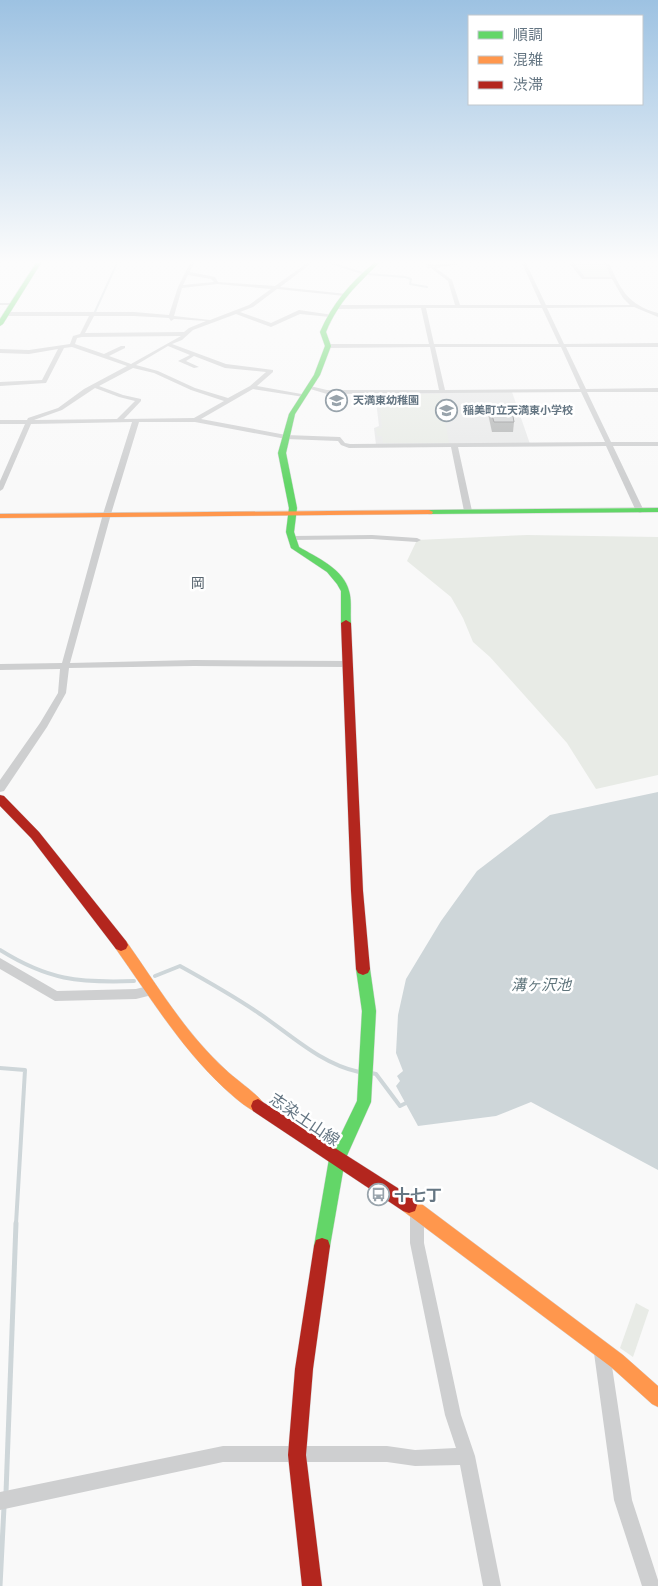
<svg xmlns="http://www.w3.org/2000/svg" width="658" height="1586" font-family="Signika,'Noto Sans JP',sans-serif">
<rect width="100%" height="100%" fill="#f9f9f9"/>
<path fill="#e8e9e9" d="M512 392 530 444 376 445 374 428 379 426 375 393Z"/>
<g fill="#e8ebe6">
<path d="M573 263H606L612 278H586Z"/>
<path d="M378 394H440L449 443H383L382 436H377L376 428H382Z"/>
<path d="M527 535 658 537V775L596 789 567 743 490 657 473 642 463 618 451 597 407 561 417 540Z"/>
<path d="M636 1303 649 1310 633 1357 620 1348Z"/>
</g>
<path fill="#ced6d9" d="M658 792V1170L531 1102 496 1116 418 1126 396 1086 400 1081 397 1076 403 1071 396 1053 398 1015 406 979 441 921 477 871 550 815Z"/>
<g fill="none" stroke-linecap="round" stroke-linejoin="round">
<g stroke="#ced6d9" stroke-width="2">
<path d="M331 263 362 273"/>
<path d="M367 274 405 277 411 279 410 284 427 287"/>
<path d="M94 314 117 263"/>
</g>
<g stroke="#ced6d9" stroke-width="4">
<path d="M0 950C48 980 78 983 134 981"/>
<path d="M155 976 180 966C207 981 234 996 260 1014 291 1035 321 1064 359 1072"/>
<path d="M0 1068 25 1070 16 1224"/>
<path d="M371 1073 376 1074 400 1106 406 1103"/>
</g>
<g stroke="#ced6d9" stroke-width="5">
<path d="M6 1493 16 1223"/>
<path d="M0 1586 4 1507"/>
</g>
<defs>
<g id="fast">
<path d="M36 263H41L3 324 0 326V319Z"/>
<path d="M374 263H379C356 286 339 301 326 332L331 346 320 375 295 414 286 453 297 508 294 532 299 547C316 557 344 569 349 591 352 600 350 613 351 623L346 626 341 623V591L337 584 327 572 291 548 286 532 289 508 278 453 289 414 314 375 325 346 320 332C332 304 350 283 374 263Z"/>
<path d="M658 508V512L429 514 425 512 429 510Z"/>
<path d="M363 963 368 965 370 969 376 1011 371 1102 345 1160 330 1246 328 1252 322 1254 316 1252 314 1246 329 1159 357 1101 362 1011 356 969 358 965Z"/>
</g>
<g id="slow">
<path d="M429 510 433 512 432 514 0 518V514Z"/>
<path d="M121 939 126 941C157 985 186 1034 226 1070 235 1079 262 1097 265 1106L263 1111 258 1113C246 1108 234 1097 224 1088 181 1048 150 997 116 949L114 945 116 941Z"/>
<path d="M409 1197 415 1199 623 1355 658 1386V1407L652 1404 611 1367 403 1211 401 1205 403 1199Z"/>
</g>
<g id="jam">
<path d="M346 620 351 623 363 891 370 969 368 973 363 975 358 973 356 969 351 891 341 623Z"/>
<path d="M0 795 4 796 39 832 126 941 128 945 126 949 121 951 116 949 31 838 0 806Z"/>
<path d="M258 1099 415 1199 417 1205 415 1211 409 1213 403 1211 253 1111 251 1106 253 1101Z"/>
<path d="M322 1238 328 1240 330 1246 313 1369 306 1455 322 1586H302L288 1455 295 1369 314 1246 316 1240Z"/>
</g>
</defs>
<use href="#fast" stroke="#d5d6d7" stroke-width="1"/>
<use href="#slow" stroke="#d5d6d7" stroke-width="1"/>
<use href="#jam" stroke="#d5d6d7" stroke-width="1"/>
<g fill="#cecfd0" fill-rule="evenodd">
<path d="M190 263H194L190 272 215 277 218 282 275 286 307 263H312L280 287 347 294 345 296 277 289 253 307 240 312 271 323 299 310 333 315 330 317 300 314 271 327 236 314 193 330 182 340 172 344 226 364 273 370V372L257 386 307 395 304 397 253 389 201 419 286 435 340 437 345 443 350 444 605 442 581 392 327 394 307 388 310 386 327 390H439L430 347 328 348 325 346 328 344H429L421 308 337 309 334 307 337 305H455L448 281 431 268H427L428 266 425 263 433 265 465 263 436 268 452 280 460 305H541L522 263H526L546 305H630L623 298 612 279H582L569 263H574L585 277H611L605 263H609C621 290 628 305 658 313V317L634 307 547 308 564 344 658 343V347H566L586 389 658 388V392H587L611 442H658V446H613L644 511 640 513 636 511 606 446 458 447 472 511 468 513 464 511 451 447 349 448 341 445 338 441 286 439 195 422H139L111 514 70 663 194 660 349 661 353 664 349 667 194 666 69 668 66 693 47 727 4 791 0 792V780L40 723 58 693 60 669 0 670V664L62 663 103 514 132 422 31 424 3 489 0 491V481L25 424H0V420H27L28 418 58 408 84 389 127 366 72 347 64 348 46 383 0 386V382L42 380 58 349 29 354 0 353V349L29 350 70 344 73 336 80 334 89 316H7L4 314 7 312H134L169 315 178 287ZM188 275 211 279 214 282 183 285ZM217 284 271 289 249 305 210 320 174 316 182 288ZM426 308H542L559 344H434ZM94 316H134L169 318 171 321 174 319 206 321 189 328 184 332 85 333ZM181 336 131 364 109 356 125 348V346H121L104 354 75 344 77 338 82 337ZM168 346 190 355 178 361 194 368 199 367 186 361 194 356 225 368 266 372 250 386 228 398 195 388 158 371 136 365ZM435 347H561L580 389 445 390ZM133 368 154 373 191 390 224 401 194 418 124 419 141 401V399L123 395 99 386ZM95 388 119 397 135 401 117 419 34 420 62 410Z"/>
<path d="M0 303H13L15 304 13 305H0Z"/>
<path d="M372 535 417 538 421 540 417 542 372 539 293 540 289 538 293 536Z"/>
<path d="M0 958 57 991 136 989 152 985 156 986 158 990 156 994 136 999 55 1001 0 969Z"/>
<path d="M417 1203 422 1205 424 1210V1243L461 1415 475 1456 501 1586H483L460 1465 415 1466 387 1462H223L0 1510V1492L223 1446H387L415 1450 456 1448 445 1415 410 1243V1210L412 1205Z"/>
<path d="M602 1345 608 1347 610 1353 632 1500 658 1580V1586H642L614 1500 594 1353 596 1347Z"/>
</g>
<use href="#fast" fill="#63d668" fill-rule="evenodd"/>
<use href="#slow" fill="#ff974d" fill-rule="evenodd"/>
<use href="#jam" fill="#b3261e" fill-rule="evenodd"/>
</g>
<path fill="#b3b5b5" d="M489 405 514 422 513 432H492L488 414Z"/>
<path fill="#d0d2d3" stroke="#929394" d="M489 405H511L514 422H494Z"/>
<linearGradient id="sky" x2="0" y2="1"><stop stop-color="#9dc2e2"/><stop offset="0.54" stop-color="#fcfcfc"/><stop offset="1" stop-color="#fcfcfc" stop-opacity="0"/></linearGradient>
<rect width="658" height="485" fill="url(#sky)"/>
<defs>
<symbol id="school-ring" viewBox="-11 -11 22 22"><circle r="9.5" fill="#fff" stroke="#99a4ac" stroke-width="1.5"/><path d="M0-5L7-2L0 1L-7-2ZM-4 1L0 2.5L4 1V4Q0 6-4 4Z" fill="#99a4ac"/></symbol>
<symbol id="bus-ring" viewBox="-11 -11 22 22"><circle r="9.5" fill="#fff" stroke="#99a4ac" stroke-width="1.5"/><path d="M-5-6H5V4H4V6H2V4H-2V6H-4V4H-5ZM-3.5-4V0h7V-4ZM-3.5 1.2v1.5H-2V1.2ZM2 1.2v1.5H3.5V1.2Z" fill="#99a4ac"/></symbol>
</defs>
<g fill-rule="evenodd">
<use href="#school-ring" x="324" y="388" width="25" height="25"/>
<use href="#school-ring" x="434" y="398" width="25" height="25"/>
<use href="#bus-ring" x="366" y="1182" width="25" height="25"/>
</g>
<g text-anchor="middle" stroke-width="5" stroke-linejoin="round" paint-order="stroke">
<g font-size="11" font-weight="bold" fill="#657683" stroke="#fff" text-anchor="start">
<text x="353" y="404">天満東幼稚園</text>
<text x="463" y="414">稲美町立天満東小学校</text>
</g>
<g font-size="14" fill="#57646e" stroke="#fff">
<text x="198" y="588">岡</text>
</g>
<g font-size="15" font-style="italic" fill="#60757c" stroke="#fff">
<text x="541" y="990">溝ヶ沢池</text>
</g>
<g font-size="16" fill="#657683" stroke="#fff">
<text transform="translate(305 1119) rotate(34)" y="6">志染土山線</text>
</g>
<g font-size="16" font-weight="bold" fill="#657683" stroke="#fff" text-anchor="start">
<text x="394" y="1201">十七丁</text>
</g>
</g>
<rect x="468" y="15" width="175" height="90" fill="#ffffff" stroke="#c1c8cd"/>
<rect x="478" y="31" width="25" height="8" fill="#63d668" stroke="#c1c8cd"/>
<text x="513" y="40" font-size="15" fill="#657683">順調</text>
<rect x="478" y="56" width="25" height="8" fill="#ff974d" stroke="#c1c8cd"/>
<text x="513" y="65" font-size="15" fill="#657683">混雑</text>
<rect x="478" y="81" width="25" height="8" fill="#b3261e" stroke="#c1c8cd"/>
<text x="513" y="90" font-size="15" fill="#657683">渋滞</text>
</svg>
